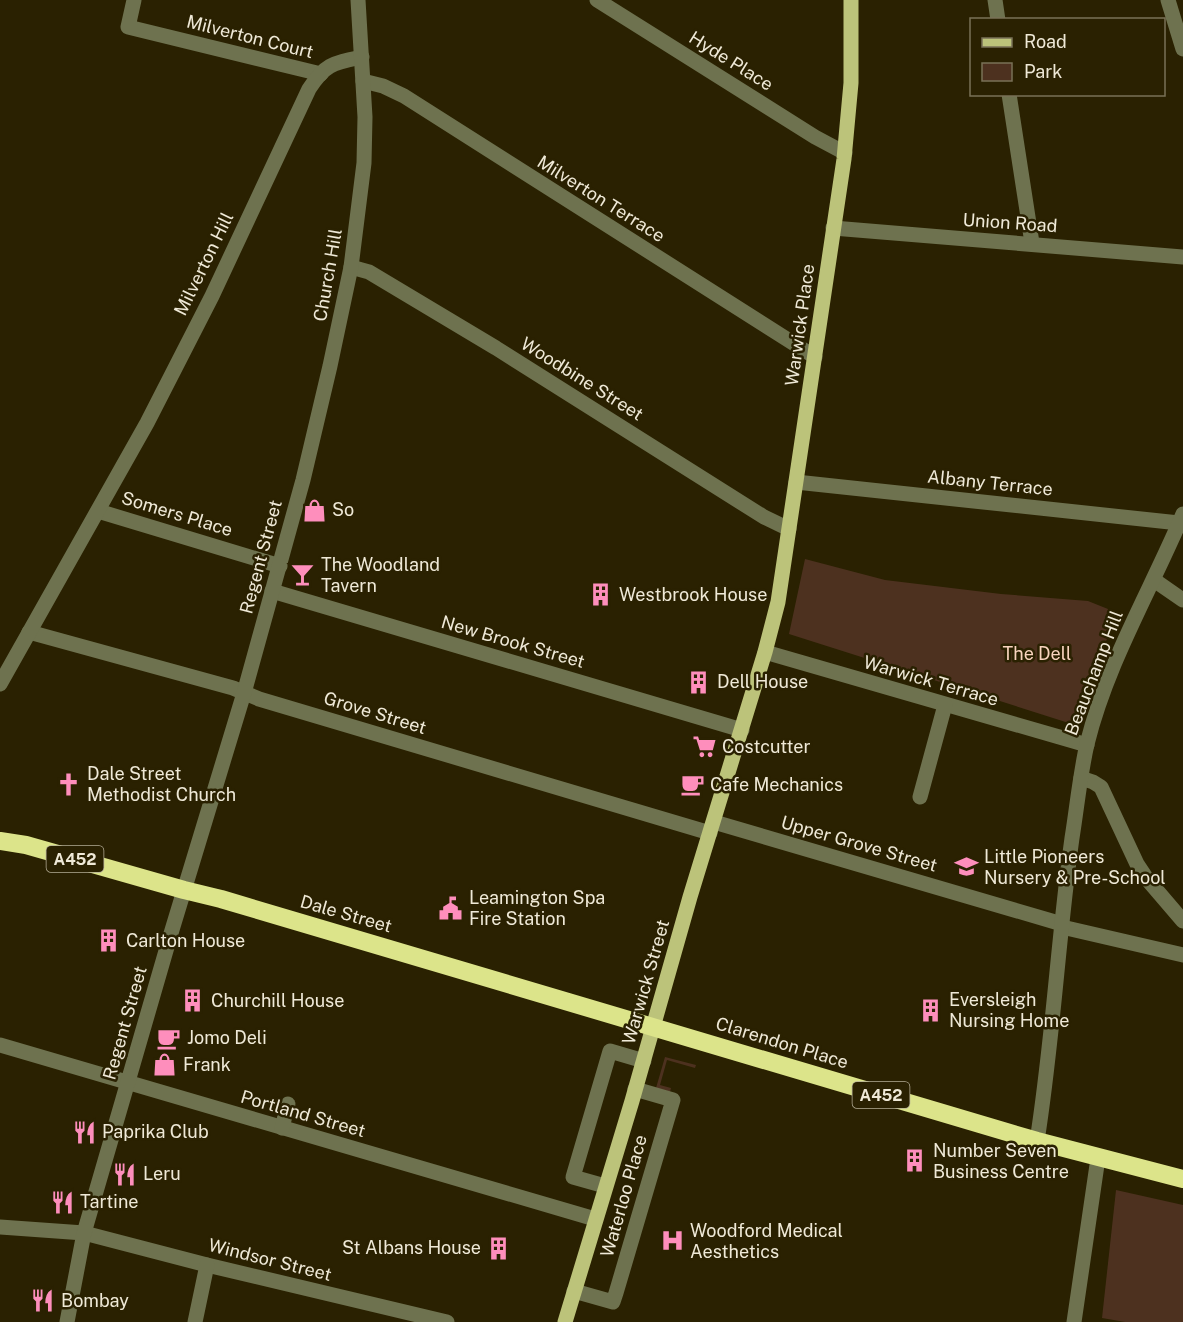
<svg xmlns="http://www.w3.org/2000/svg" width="1183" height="1322" font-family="'Public Sans',sans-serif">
<rect width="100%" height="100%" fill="#2a2101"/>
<g fill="#4d311f">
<path d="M805 559 885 580 1001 594 1088 601 1118 613 1095 667 1075 725 789 634Z"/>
<path d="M665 1057 696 1065 695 1068 667 1060 660 1085 671 1088 670 1092 656 1088Z"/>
<path d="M1116 1190 1183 1205V1322H1125L1102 1318Z"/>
</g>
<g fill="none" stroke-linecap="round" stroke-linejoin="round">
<g stroke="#6e724f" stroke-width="15">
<path d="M134 0 128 27 321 74"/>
<path d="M597 0 815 137 845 153"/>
<path d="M995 0 998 20"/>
<path d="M1168 0 1183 49"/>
<path d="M363 81 383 86 404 96 815 357"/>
<path d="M1009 94 1032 243"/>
<path d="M833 228 1183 257"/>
<path d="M351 267 369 272 496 348 764 517 789 529"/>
<path d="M796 482 1179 523"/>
<path d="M98 511 280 566"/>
<path d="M1154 580 1183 600"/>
<path d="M272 591 742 730"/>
<path d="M29 632 233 688 259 699 710 833"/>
<path d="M765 652 1087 745"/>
<path d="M0 684 147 423 212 296 309 89C325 64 333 63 362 57"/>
<path d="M1081 778 1093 782 1101 787 1137 864 1147 879 1183 921"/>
<path d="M920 797 945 705"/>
<path d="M714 822 1062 924"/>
<path d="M1062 927 1183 955"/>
<path d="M0 1045 595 1219"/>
<path d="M282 1128 288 1104"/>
<path d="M1037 1141C1053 1040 1058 939 1072 838 1077 807 1080 775 1087 744 1107 663 1151 590 1183 514"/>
<path d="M605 1186 573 1177 610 1051 644 1061"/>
<path d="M0 1227 84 1233 207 1265 447 1322"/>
<path d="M574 1291 613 1302 616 1293 673 1100 635 1089"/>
<path d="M67 1322 84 1233 172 930 244 693 303 480 330 366 351 267 364 163 365 117 358 0"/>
<path d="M195 1322 207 1265"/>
<path d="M1074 1322 1098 1158"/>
</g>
<path stroke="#bcc37a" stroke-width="15" d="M565 1322 632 1101 690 897 765 652 778 602 844 159 851 83V0"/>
<path stroke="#dce48a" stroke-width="18" d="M0 841 26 845 184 890 221 899 1037 1141 1183 1179"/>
</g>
<defs>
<symbol id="shop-bare" viewBox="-9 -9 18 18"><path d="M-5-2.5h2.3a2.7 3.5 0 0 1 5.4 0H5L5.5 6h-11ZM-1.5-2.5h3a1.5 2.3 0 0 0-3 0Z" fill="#fe8ebc" stroke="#2a2101" stroke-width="2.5" paint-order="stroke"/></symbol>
<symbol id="bar-bare" viewBox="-9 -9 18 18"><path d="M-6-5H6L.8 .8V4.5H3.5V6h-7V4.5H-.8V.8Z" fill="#fe8ebc" stroke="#2a2101" stroke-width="2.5" paint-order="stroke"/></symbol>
<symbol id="building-bare" viewBox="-9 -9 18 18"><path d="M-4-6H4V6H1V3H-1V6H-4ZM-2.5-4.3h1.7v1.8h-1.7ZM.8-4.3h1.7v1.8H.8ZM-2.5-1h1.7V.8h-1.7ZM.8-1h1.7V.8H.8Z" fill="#fe8ebc" stroke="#2a2101" stroke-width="2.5" paint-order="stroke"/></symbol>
<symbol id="supermarket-bare" viewBox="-9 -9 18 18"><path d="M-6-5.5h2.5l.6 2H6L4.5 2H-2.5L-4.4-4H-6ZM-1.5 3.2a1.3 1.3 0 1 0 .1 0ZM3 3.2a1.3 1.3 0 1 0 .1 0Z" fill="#fe8ebc" stroke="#2a2101" stroke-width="2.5" paint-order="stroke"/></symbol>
<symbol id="church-bare" viewBox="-9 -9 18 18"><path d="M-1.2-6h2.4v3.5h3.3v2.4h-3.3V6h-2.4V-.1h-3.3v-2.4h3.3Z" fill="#fe8ebc" stroke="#2a2101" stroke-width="2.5" paint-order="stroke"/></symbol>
<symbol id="cafe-bare" viewBox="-9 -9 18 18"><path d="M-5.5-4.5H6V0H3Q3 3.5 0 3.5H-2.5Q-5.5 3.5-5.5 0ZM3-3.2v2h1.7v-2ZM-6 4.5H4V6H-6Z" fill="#fe8ebc" stroke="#2a2101" stroke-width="2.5" paint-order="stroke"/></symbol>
<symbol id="school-bare" viewBox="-9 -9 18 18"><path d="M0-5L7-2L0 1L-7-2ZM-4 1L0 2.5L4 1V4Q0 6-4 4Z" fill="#fe8ebc" stroke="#2a2101" stroke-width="2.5" paint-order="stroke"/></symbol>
<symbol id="civic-bare" viewBox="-9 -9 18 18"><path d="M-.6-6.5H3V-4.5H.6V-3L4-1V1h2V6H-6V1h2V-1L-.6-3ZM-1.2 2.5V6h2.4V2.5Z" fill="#fe8ebc" stroke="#2a2101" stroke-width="2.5" paint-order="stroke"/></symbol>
<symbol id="restaurant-bare" viewBox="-9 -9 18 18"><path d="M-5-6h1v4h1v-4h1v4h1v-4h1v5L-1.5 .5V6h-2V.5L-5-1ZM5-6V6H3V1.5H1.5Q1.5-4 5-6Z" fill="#fe8ebc" stroke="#2a2101" stroke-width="2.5" paint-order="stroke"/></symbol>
<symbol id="hospital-bare" viewBox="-9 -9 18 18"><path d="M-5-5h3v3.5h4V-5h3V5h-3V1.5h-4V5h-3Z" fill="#fe8ebc" stroke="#2a2101" stroke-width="2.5" paint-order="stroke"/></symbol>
</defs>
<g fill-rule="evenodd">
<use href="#shop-bare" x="298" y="494" width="33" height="33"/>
<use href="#bar-bare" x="286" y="558" width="33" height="33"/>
<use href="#building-bare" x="584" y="578" width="33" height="33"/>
<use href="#building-bare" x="682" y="666" width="33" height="33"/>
<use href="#supermarket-bare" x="688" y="730" width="33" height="33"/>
<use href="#church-bare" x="52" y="768" width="33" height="33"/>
<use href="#cafe-bare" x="676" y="768" width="33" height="33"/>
<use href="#school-bare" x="950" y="850" width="33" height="33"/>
<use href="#civic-bare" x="434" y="892" width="33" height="33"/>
<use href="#building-bare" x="92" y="924" width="33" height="33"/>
<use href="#building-bare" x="176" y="984" width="33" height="33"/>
<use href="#building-bare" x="914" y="994" width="33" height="33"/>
<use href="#cafe-bare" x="152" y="1022" width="33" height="33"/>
<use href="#shop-bare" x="148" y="1048" width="33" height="33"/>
<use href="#restaurant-bare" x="68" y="1116" width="33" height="33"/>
<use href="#building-bare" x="898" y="1144" width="33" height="33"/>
<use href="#restaurant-bare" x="108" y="1158" width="33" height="33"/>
<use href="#restaurant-bare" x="46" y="1186" width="33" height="33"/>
<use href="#hospital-bare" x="656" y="1224" width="33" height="33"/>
<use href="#building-bare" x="482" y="1232" width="33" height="33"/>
<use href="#restaurant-bare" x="26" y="1284" width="33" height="33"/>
</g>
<g text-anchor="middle" stroke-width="5" stroke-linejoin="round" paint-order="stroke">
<g fill="#2a2101" stroke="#b4ad97" stroke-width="1.5">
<rect x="46.5" y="846" width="57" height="26" rx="4.5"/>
<rect x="852.5" y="1082" width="57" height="26" rx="4.5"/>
</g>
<g font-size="16" font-weight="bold" fill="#efe9d7">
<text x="75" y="865">A452</text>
<text x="881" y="1101">A452</text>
</g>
<g font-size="18" fill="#efe9d7" stroke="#2a2101">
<text transform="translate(250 37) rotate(14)" y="6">Milverton Court</text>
<text transform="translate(731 61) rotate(32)" y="6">Hyde Place</text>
<text transform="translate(601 199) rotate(32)" y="6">Milverton Terrace</text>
<text transform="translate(1010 223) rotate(4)" y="6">Union Road</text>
<text transform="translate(204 264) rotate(-64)" y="6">Milverton Hill</text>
<text transform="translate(328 275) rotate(-80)" y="6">Church Hill</text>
<text transform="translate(800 325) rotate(-82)" y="6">Warwick Place</text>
<text transform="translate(582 379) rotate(32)" y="6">Woodbine Street</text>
<text transform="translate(990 483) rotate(6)" y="6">Albany Terrace</text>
<text transform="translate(177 514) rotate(17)" y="6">Somers Place</text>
<text transform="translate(261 557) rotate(-75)" y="6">Regent Street</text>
<text transform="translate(513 642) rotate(16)" y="6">New Brook Street</text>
<text transform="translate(1094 673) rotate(-69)" y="6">Beauchamp Hill</text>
<text transform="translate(931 681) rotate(16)" y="6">Warwick Terrace</text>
<text transform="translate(375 713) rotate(17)" y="6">Grove Street</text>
<text transform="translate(859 844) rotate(16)" y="6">Upper Grove Street</text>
<text transform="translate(346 914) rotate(16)" y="6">Dale Street</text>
<text transform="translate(646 982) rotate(-74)" y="6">Warwick Street</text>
<text transform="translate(125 1023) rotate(-74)" y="6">Regent Street</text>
<text transform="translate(782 1043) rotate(17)" y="6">Clarendon Place</text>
<text transform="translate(303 1114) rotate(16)" y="6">Portland Street</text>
<text transform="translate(624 1196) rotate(-74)" y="6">Waterloo Place</text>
<text transform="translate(270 1260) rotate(14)" y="6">Windsor Street</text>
</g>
<g font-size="18" fill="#efe9d7" stroke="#2a2101" text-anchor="start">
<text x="332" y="516">So</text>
<text x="321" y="571">The Woodland<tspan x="321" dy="21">Tavern</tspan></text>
<text x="619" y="601">Westbrook House</text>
<text x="717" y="688">Dell House</text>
<text x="722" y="753">Costcutter</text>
<text x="87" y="780">Dale Street<tspan x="87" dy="21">Methodist Church</tspan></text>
<text x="710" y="791">Cafe Mechanics</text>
<text x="984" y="863">Little Pioneers<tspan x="984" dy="21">Nursery &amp; Pre-School</tspan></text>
<text x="469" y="904">Leamington Spa<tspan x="469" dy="21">Fire Station</tspan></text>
<text x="126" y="947">Carlton House</text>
<text x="949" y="1006">Eversleigh<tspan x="949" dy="21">Nursing Home</tspan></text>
<text x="211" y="1007">Churchill House</text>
<text x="187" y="1044">Jomo Deli</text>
<text x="183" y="1071">Frank</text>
<text x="102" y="1138">Paprika Club</text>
<text x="933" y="1157">Number Seven<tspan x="933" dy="21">Business Centre</tspan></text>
<text x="143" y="1180">Leru</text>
<text x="80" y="1208">Tartine</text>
<text x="690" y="1237">Woodford Medical<tspan x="690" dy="21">Aesthetics</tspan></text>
<text x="481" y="1254" text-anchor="end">St Albans House</text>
<text x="61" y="1307">Bombay</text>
</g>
<g font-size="18" fill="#f8d4be" stroke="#2a2101">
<text x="1037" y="660">The Dell</text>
</g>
</g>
<rect x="970" y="18" width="195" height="78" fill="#2a2101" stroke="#797157" stroke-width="1.5"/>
<rect x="982" y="38" width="30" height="9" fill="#bcc37a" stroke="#797157" stroke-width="1.5"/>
<text x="1024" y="48" font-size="18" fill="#efe9d7">Road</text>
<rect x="982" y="63" width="30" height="18" fill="#4d311f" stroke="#797157" stroke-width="1.5"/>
<text x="1024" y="78" font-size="18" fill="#efe9d7">Park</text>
</svg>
